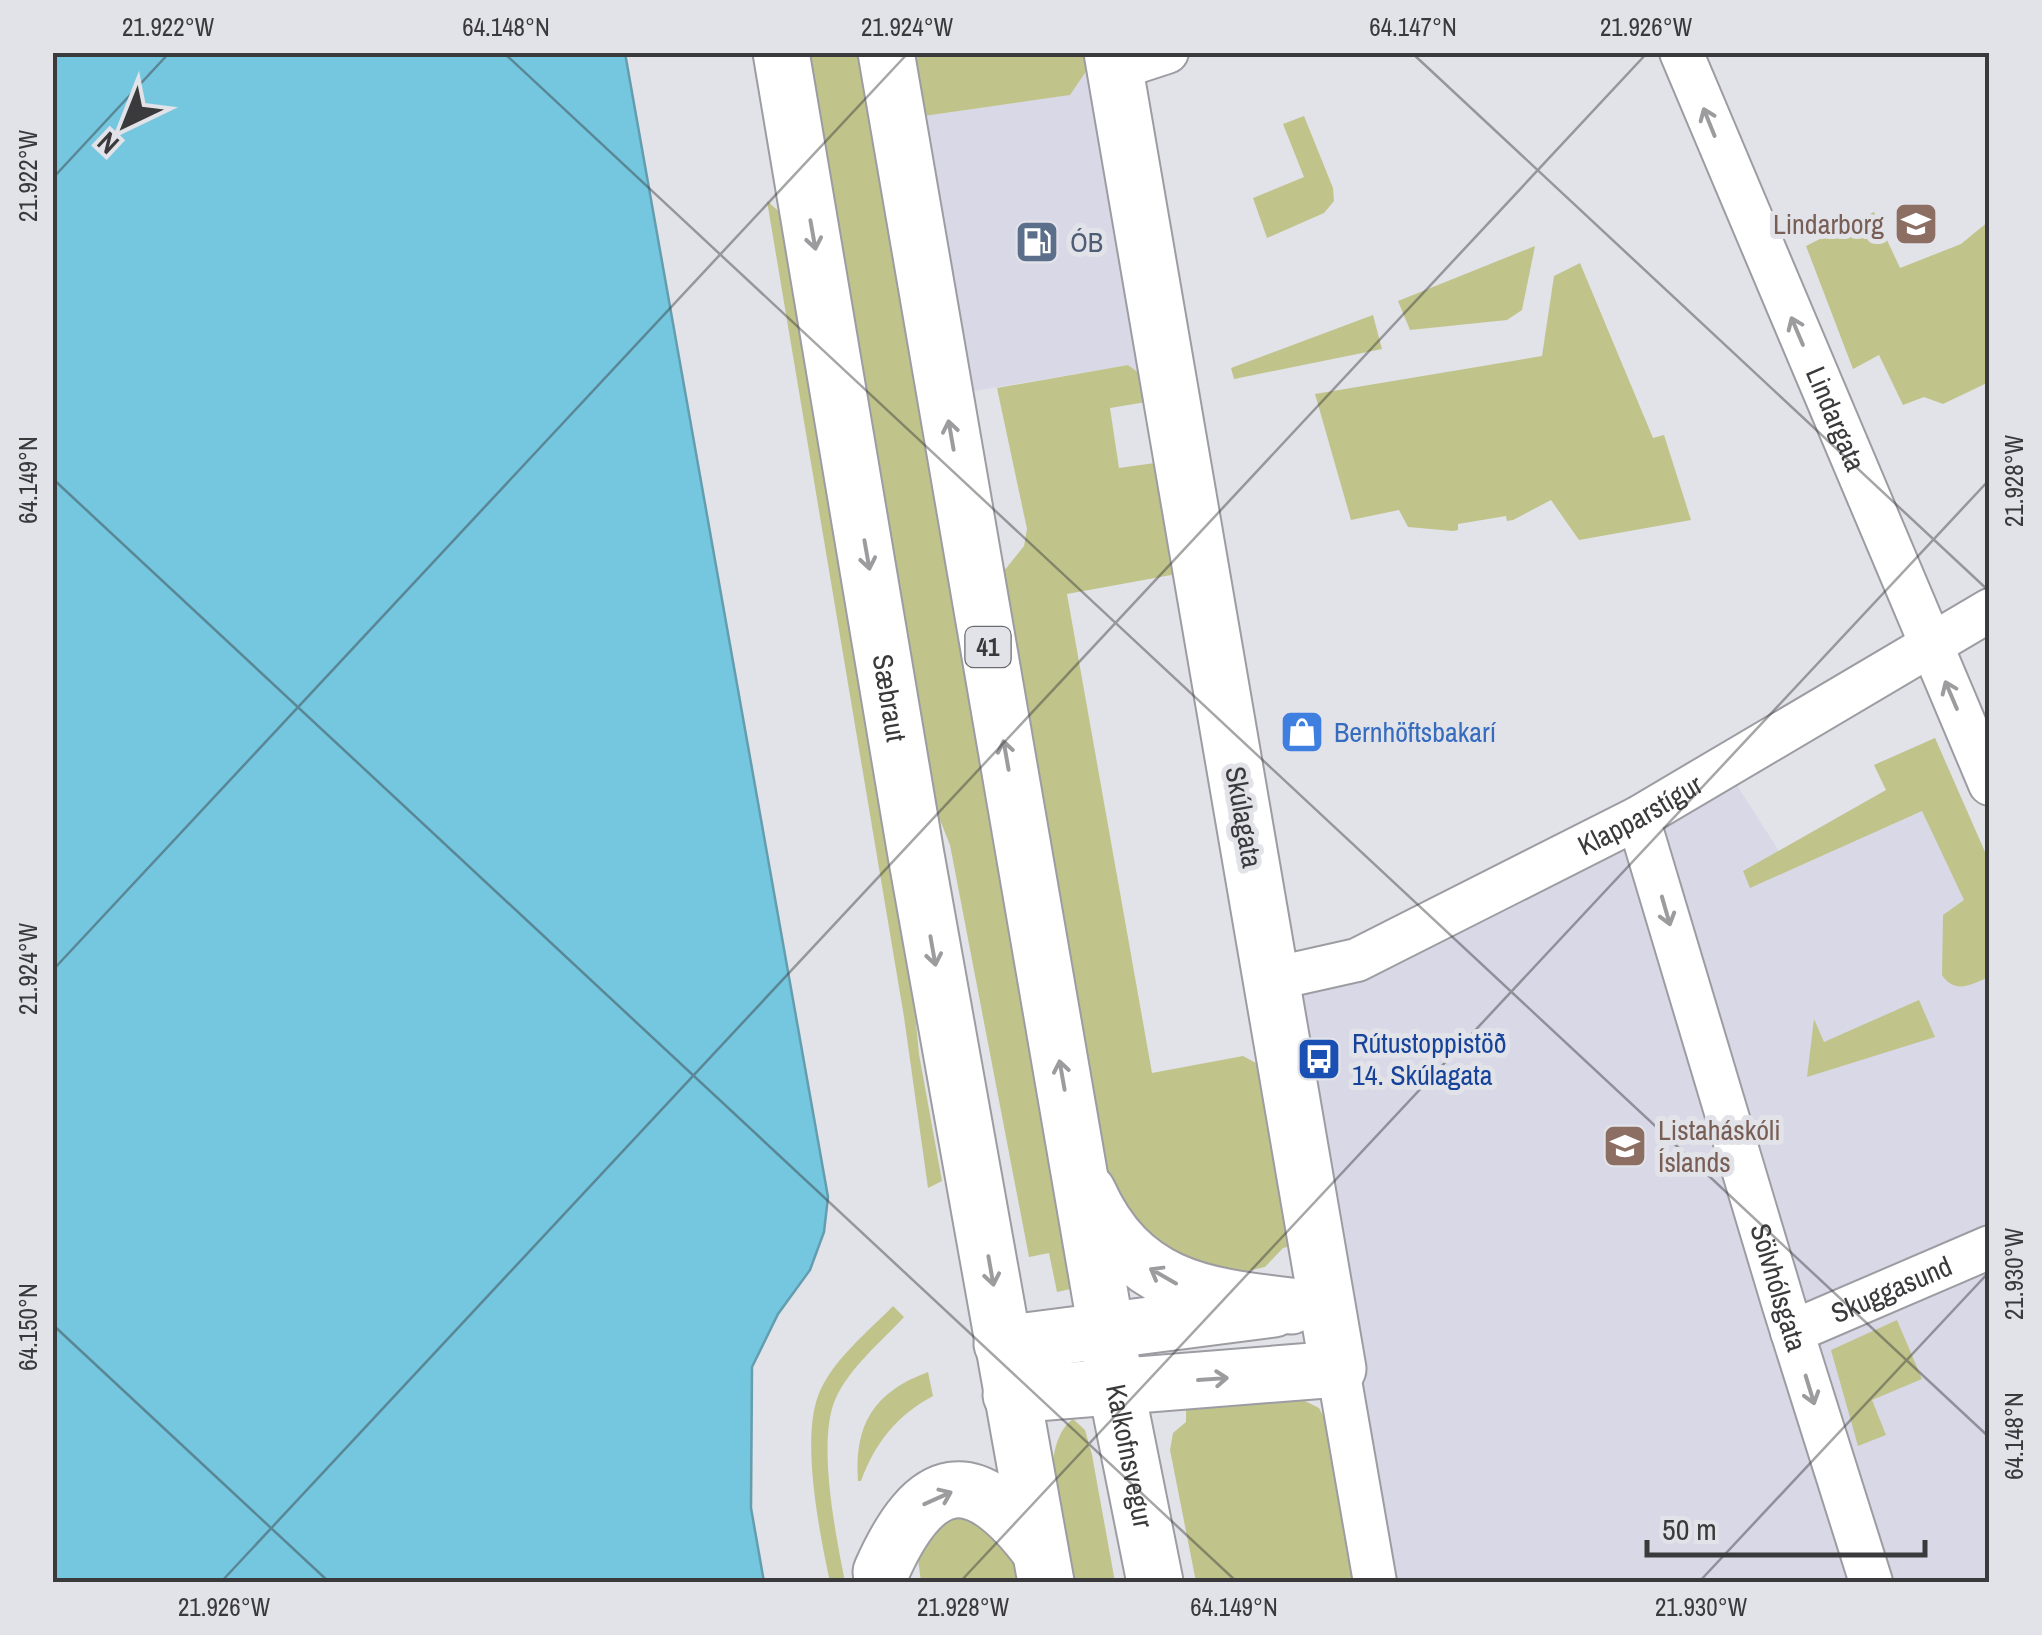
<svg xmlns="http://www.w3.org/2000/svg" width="2042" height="1635" font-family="'Archivo Narrow',sans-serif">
<rect width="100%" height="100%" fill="#e2e2e9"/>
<g fill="#d9d8e7">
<path d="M1087 70 1166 406 1128 365 927 399 917 117 1069 95Z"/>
<path d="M1935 738 1989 861V1582H1386L1288 994 1361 982 1729 773 1779 851 1886 790 1874 765Z"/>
</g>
<g fill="#c0c48b">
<path d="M799 53H866L1075 1288 1057 1292 1049 1253 1029 1257 950 845 926 785Z"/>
<path d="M905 53H1084L1087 70 1070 95 917 117Z"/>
<path d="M1304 116 1333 188 1334 201 1324 213 1267 238 1253 198 1304 177 1283 124Z"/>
<path d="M767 201 782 214 893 787 919 1054 942 1181 928 1188 904 1017Z"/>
<path d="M1874 212 1900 268 1961 244 1989 221V382L1943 404 1924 397 1903 405 1879 355 1853 369 1806 246Z"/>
<path d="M1535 246 1522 310 1507 320 1410 330 1398 301Z"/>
<path d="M1580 263 1653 438 1664 435 1691 520 1579 540 1551 500 1513 520 1507 521 1506 516 1458 524V530L1453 531 1408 527 1399 510 1351 520 1315 394 1542 356 1554 276Z"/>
<path d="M1373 315 1382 349 1234 379 1231 368Z"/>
<path d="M1128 365 1143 376 1152 401 1110 408 1119 468 1162 462 1182 573 1067 594 1152 1073 1243 1056 1267 1069 1300 1244 1283 1248 1265 1267 1239 1273 1181 1259 1114 1206 1004 571 1024 546 1027 529 997 388Z"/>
<path d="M1935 738 1989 861V977C1972 984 1955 995 1942 975L1943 915 1964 900 1922 811 1750 888 1743 871 1886 790 1874 765Z"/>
<path d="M1919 1000 1935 1037 1807 1077 1814 1019 1824 1042Z"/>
<path d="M893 1306 904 1317C881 1342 849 1368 835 1400 817 1443 836 1536 845 1582H830C820 1535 801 1442 818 1396 831 1361 868 1332 893 1306Z"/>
<path d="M1897 1320 1922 1379 1872 1400 1886 1435 1858 1446 1831 1350Z"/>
<path d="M928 1372 933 1396C897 1415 875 1443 861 1481H858C854 1424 874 1392 928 1372Z"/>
<path d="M1289 1393 1319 1408 1327 1423 1354 1582H1196L1170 1450 1173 1433 1186 1422V1403Z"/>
<path d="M1073 1419 1085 1430 1092 1455 1115 1582H1067C1061 1542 1034 1448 1073 1419Z"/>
<path d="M984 1509 1025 1582H921L916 1544 921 1527Z"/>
</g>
<path fill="#74c7df" stroke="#639dae" stroke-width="2.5" d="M52 53H625L828 1197 824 1232 810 1270 778 1314 752 1367 751 1508 764 1582H53Z"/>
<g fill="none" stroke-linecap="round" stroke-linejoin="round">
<defs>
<g id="street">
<path id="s1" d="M1681 52 1990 784"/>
<path d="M1115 69 1167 52"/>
<path id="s2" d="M1638 818 1784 1306 1871 1582"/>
<path id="s3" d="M1272 979 1357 960 1638 818 1990 610"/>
<path id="s4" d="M1792 1332 1990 1247"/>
<path d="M1338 1369 1375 1582"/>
</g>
<g id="secondary">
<path d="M1002 1344 1274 1309"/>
<path d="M1011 1395 1338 1369 1112 52"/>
</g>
<g id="primary">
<path id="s5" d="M781 52 916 855 1046 1582"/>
<path id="s6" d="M886 52 1116 1387 1155 1582"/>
<path d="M1088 1192C1130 1285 1199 1296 1291 1306"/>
<path d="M881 1572C925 1472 973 1461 1040 1551"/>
</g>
</defs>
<use href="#street" stroke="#9c9ca2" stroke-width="46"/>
<use href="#secondary" stroke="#9c9ca2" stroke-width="59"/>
<use href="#primary" stroke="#9c9ca2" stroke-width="59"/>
<use href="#street" stroke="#fff" stroke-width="42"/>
<use href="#secondary" stroke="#fff" stroke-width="55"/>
<use href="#primary" stroke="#fff" stroke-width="55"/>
</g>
<defs><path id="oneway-shaft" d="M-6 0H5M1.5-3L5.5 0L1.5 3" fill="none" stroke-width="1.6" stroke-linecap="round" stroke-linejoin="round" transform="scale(2.5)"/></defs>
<g stroke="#9c9c9e">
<use href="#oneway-shaft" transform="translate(1709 122) rotate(-112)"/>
<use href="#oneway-shaft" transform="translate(813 235) rotate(80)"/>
<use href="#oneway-shaft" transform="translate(1797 331) rotate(-113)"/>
<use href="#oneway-shaft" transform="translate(951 435) rotate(-100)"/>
<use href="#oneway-shaft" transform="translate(867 555) rotate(80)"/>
<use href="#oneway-shaft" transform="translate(1951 695) rotate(-113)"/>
<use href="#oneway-shaft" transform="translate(1006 755) rotate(-100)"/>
<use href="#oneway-shaft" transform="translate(1666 911) rotate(74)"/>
<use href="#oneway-shaft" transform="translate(933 951) rotate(80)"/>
<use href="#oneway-shaft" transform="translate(1062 1075) rotate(-100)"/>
<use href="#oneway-shaft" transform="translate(991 1271) rotate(80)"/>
<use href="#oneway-shaft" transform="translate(1163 1276) rotate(-150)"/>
<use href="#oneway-shaft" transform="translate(1213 1379) rotate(-4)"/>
<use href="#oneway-shaft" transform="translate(1810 1390) rotate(73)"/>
<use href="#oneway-shaft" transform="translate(938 1498) rotate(-24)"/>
</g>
<path fill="none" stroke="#3a3a3c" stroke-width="2.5" stroke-opacity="0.45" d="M503 52 1990 1438M1411 52 1990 592M52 179 170 52M52 478 1237 1582M52 971 909 52M52 1324 329 1582M221 1582 1648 52M960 1582 1990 479M1699 1582 1990 1271"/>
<defs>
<symbol id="school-square" viewBox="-11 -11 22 22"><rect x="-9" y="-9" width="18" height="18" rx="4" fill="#8d6e63" stroke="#e2e2e9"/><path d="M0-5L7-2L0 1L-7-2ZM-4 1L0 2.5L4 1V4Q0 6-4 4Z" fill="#fff"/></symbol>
<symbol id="fuel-square" viewBox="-11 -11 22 22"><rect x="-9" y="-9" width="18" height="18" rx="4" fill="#5c6f8a" stroke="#e2e2e9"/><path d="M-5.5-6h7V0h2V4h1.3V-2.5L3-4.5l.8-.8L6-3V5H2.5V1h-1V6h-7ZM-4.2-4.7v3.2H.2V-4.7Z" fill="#fff"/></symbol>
<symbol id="shop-square" viewBox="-11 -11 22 22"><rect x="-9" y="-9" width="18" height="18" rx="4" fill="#3f7fe0" stroke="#e2e2e9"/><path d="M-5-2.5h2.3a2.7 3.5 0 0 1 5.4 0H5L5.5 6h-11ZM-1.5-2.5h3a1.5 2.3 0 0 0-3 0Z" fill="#fff"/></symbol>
<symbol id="bus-square" viewBox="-11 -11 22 22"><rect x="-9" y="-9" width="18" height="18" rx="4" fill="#1a4fb4" stroke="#e2e2e9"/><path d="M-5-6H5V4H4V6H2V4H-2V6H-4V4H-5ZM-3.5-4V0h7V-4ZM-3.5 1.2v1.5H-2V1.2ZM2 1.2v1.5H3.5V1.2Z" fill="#fff"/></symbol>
<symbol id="university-square" viewBox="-11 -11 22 22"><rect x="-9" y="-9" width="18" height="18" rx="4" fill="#8d6e63" stroke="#e2e2e9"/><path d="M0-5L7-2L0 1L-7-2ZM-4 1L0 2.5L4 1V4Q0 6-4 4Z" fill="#fff"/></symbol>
</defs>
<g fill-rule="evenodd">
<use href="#school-square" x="1891" y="199" width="50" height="50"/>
<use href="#fuel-square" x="1012" y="217" width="50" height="50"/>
<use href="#shop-square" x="1277" y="707" width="50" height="50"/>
<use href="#bus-square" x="1294" y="1034" width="50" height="50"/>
<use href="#university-square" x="1600" y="1121" width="50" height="50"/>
</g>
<g text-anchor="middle" stroke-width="10" stroke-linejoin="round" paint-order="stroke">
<rect fill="#e2e2e9" stroke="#6c6c70" stroke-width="2.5" x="965.5" y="627" width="45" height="40" rx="8"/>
<g font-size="25" font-weight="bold" fill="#3a3a3c">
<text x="988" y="656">41</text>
</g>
<g font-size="28" fill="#785e54" stroke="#e2e2e9" text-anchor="end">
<text x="1884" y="234">Lindarborg</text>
<text x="1658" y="1140" text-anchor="start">Listaháskóli<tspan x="1658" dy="32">Íslands</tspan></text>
</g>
<g font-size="28" fill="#4e5e75" stroke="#e2e2e9" text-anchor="start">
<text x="1070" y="252">ÓB</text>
</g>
<g font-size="28" fill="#3a3a3c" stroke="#e2e2e9">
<text dy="10" stroke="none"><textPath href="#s1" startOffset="398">Lindargata</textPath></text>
<text dy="10" stroke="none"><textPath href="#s5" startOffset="655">Sæbraut</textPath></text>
<text dy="10" stroke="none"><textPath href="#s3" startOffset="405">Klapparstígur</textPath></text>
<text transform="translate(1244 817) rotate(80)" y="10">Skúlagata</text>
<text dy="10" stroke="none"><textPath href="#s2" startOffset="490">Sölvhólsgata</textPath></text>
<text dy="10" stroke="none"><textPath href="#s4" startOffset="108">Skuggasund</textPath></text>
<text dy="10" stroke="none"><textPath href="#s6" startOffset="1425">Kalkofnsvegur</textPath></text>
</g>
<g font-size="28" fill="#366cbe" stroke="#e2e2e9" text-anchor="start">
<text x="1334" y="742">Bernhöftsbakarí</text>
</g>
<g font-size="28" fill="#164399" stroke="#e2e2e9" text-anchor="start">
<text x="1352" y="1053">Rútustoppistöð<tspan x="1352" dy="32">14. Skúlagata</tspan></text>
</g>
</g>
<rect width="2042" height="1635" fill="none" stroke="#e2e2e9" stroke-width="110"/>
<g transform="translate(125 125) rotate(223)" stroke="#e2e2e9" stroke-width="8" paint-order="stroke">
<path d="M0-8L18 38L0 25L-18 38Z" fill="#3a3a3c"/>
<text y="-15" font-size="28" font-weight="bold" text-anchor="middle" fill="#3a3a3c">N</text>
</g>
<path d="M1647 1540v15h278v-15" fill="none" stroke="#3a3a3c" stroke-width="5"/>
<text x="1662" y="1540" font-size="30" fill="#3a3a3c" stroke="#e2e2e9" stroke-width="8" paint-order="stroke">50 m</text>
<rect x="55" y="55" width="1932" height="1525" fill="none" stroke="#3a3a3c" stroke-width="4"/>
<g font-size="25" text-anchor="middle" fill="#3a3a3c">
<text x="168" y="36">21.922°W</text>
<text x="506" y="36">64.148°N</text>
<text x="907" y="36">21.924°W</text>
<text x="1413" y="36">64.147°N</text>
<text x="1646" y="36">21.926°W</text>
<text transform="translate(28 176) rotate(-90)" y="9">21.922°W</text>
<text transform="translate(28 480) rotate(-90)" y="9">64.149°N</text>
<text transform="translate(2014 481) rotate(-90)" y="9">21.928°W</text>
<text transform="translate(28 969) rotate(-90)" y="9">21.924°W</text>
<text transform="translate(2014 1274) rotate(-90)" y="9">21.930°W</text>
<text transform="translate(28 1327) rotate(-90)" y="9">64.150°N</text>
<text transform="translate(2014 1436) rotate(-90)" y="9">64.148°N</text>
<text x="224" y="1616">21.926°W</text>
<text x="963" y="1616">21.928°W</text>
<text x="1234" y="1616">64.149°N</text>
<text x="1701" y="1616">21.930°W</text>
</g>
</svg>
